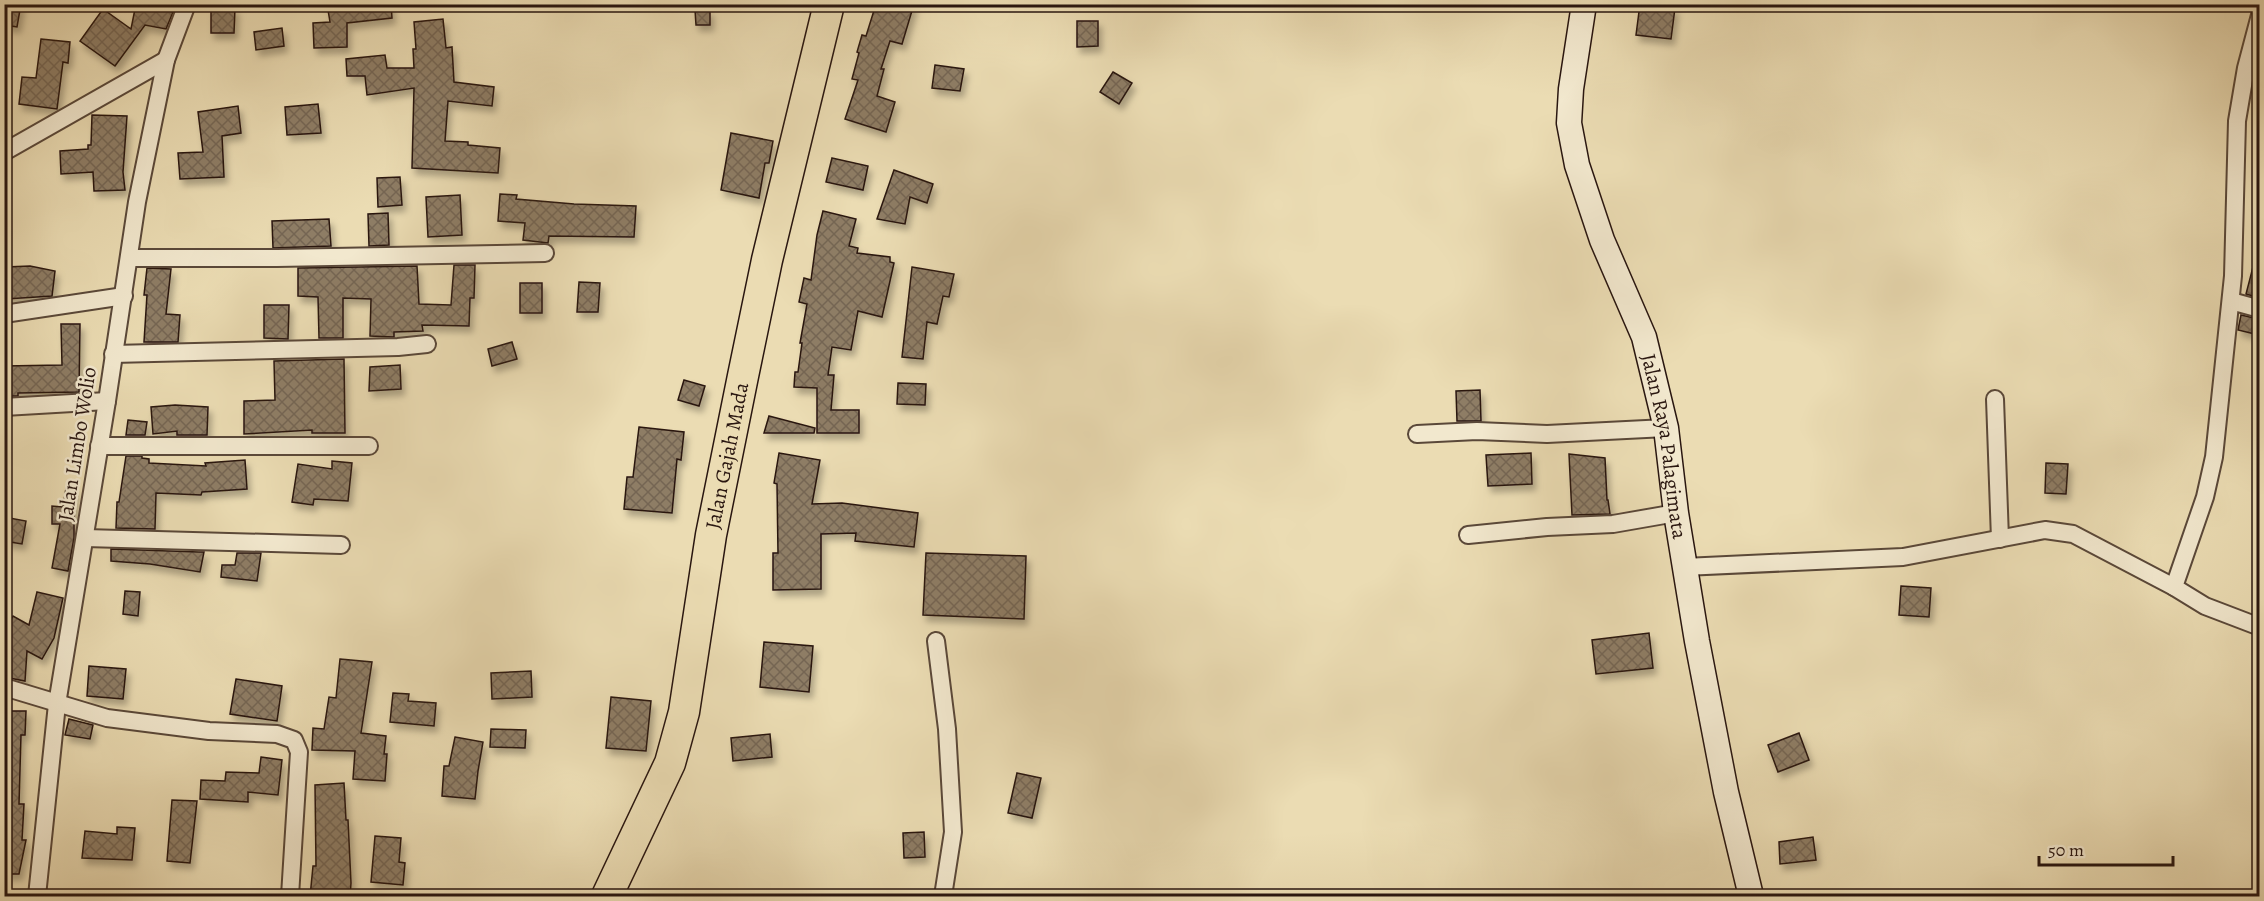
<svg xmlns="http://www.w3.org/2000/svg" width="2264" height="901" font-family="Alegreya,serif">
<defs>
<pattern id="building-cross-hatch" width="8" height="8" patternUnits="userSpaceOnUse" patternTransform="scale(1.5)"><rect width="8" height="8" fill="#8e7d65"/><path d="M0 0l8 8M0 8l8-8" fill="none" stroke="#746552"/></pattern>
<filter id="shadow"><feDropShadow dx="3.5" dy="6" stdDeviation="3" flood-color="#0004"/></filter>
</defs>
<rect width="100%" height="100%" fill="#ebdcb3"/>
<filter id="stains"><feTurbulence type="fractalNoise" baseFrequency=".00333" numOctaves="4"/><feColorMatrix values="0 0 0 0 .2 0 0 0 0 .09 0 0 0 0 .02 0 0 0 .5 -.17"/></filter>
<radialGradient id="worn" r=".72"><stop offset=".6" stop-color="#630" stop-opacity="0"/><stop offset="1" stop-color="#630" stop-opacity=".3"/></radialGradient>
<g fill="url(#building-cross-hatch)" stroke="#291610" stroke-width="1.5" filter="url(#shadow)">
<path d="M4 4H21L17 27 4 25Z"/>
<path d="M136 4 173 12 166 29 145 25 115 66 80 41 103 9 131 29Z"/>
<path d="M327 4H391L392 18 347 23V47L314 48 313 23 330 22Z"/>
<path d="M876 4H914L902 44 890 41 881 69H884L877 96 895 102 886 132 845 119 858 80 852 79 859 53 857 52 862 35 866 36Z"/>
<path d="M1640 4 1675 8 1671 39 1636 35Z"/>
<path d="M211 8H235L234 33H211Z"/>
<path d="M695 10H710V25H696Z"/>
<path d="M443 19 446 48 452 47 454 82 494 87 492 106 448 101 445 141 468 142V145L500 148 498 173 412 168 414 88 367 95 365 76H347L346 59 385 55 387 68H414L413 49H416L414 22Z"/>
<path d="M1077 21H1098V46L1077 47Z"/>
<path d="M282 28 284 46 256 50 254 32Z"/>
<path d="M41 39 70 42 68 63 63 62 57 109 19 104 22 77 36 78Z"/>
<path d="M935 65 964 69 960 91 932 88Z"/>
<path d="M1113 72 1132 83 1119 104 1100 92Z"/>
<path d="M318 104 321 133 287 135 285 107Z"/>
<path d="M238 106 241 133 222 136 224 177 180 179 178 153 203 152 198 112Z"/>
<path d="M92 115 127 116 123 172 125 190 94 191 93 172 61 174 60 151 88 149V145H91Z"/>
<path d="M731 133 773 141 769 163H765L759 198 721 190Z"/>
<path d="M832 158 868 166 863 190 826 182Z"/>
<path d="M894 170 933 184 927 203 910 197 905 224 877 219Z"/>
<path d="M400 177 402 205 378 207 377 178Z"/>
<path d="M500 194 517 195 516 199 574 204 636 206 634 237 549 236 548 243 523 240 525 223 498 221Z"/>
<path d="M460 195 462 235 428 237 426 197Z"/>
<path d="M823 211 856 219 849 246 858 248 857 253 890 257V262L894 263 882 317 858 311 851 350 832 347 828 375H834L831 410H859V433H817V388L794 387 795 372H798L802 343H800L807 304 799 302 804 278 811 280 817 235Z"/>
<path d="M388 213 389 245 369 246 368 214Z"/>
<path d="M329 219 331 246 273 248 272 221Z"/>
<path d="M2254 263 2259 264V298L2246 294Z"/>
<path d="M454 265H475L474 298H470L469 326 422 325 423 331 394 332V337L370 336 371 299 343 298V338H319L318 297 298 296V268L417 266 419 304 451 305Z"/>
<path d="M30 266 55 271 52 296 6 299V267Z"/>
<path d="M912 267 954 274 949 297 943 296 937 324 927 322 923 359 902 357Z"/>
<path d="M147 268 171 269 166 314 180 315 178 342H144L147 295H144Z"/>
<path d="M579 282 600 283 598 312H577Z"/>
<rect x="520" y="283" width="22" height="30"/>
<path d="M264 305H289L288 339 264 338Z"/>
<path d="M2241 315 2259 319V335L2238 330Z"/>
<path d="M61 324H80L79 392 18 393V396H4V366L62 365Z"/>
<path d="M512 342 517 359 492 366 488 349Z"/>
<path d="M344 359 345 433H312V430L244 434V401L275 400 274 361Z"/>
<path d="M400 365 401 389 369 391 370 367Z"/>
<path d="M684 380 705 386 699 406 678 400Z"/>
<path d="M898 383 926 384 925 405 897 404Z"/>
<path d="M1480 390 1481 421H1457L1456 391Z"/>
<path d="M175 405 208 407 207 435H177V431L153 434 151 407Z"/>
<path d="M769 416 815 428 814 433H764Z"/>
<path d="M128 420 147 422 145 435H126Z"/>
<path d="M639 427 684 432 681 460 677 459 672 513 624 509 627 477H633Z"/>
<path d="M779 453 820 460 812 504 842 503 918 513 914 547 855 541 856 533 821 534V589L773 590V553H778L777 484 774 483Z"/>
<path d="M1531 453 1532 484 1488 486 1486 455Z"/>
<path d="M1569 454 1605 458 1607 500H1608L1610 514 1572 515Z"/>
<path d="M126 456H142V458L149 459V463L206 466 205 463 245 460 247 489 202 492 201 495 156 493 155 529 116 528 117 502H119Z"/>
<path d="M332 461 352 463 348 501 314 499 313 505 292 502 298 464 332 469Z"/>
<path d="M2046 463 2068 464 2066 494 2045 493Z"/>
<path d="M66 488 74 489V538L68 571 52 568 60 524H52V506L63 507Z"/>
<path d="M4 517 26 521 22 544 4 541Z"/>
<path d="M111 549 199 552H204L200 572 150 564 111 561Z"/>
<path d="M237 553H261L257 581 221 577 222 565H235Z"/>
<path d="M926 553 1026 556 1024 619 923 615Z"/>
<path d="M1901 586 1931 588 1929 617 1899 615Z"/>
<path d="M125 591 140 592 138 616 123 614Z"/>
<path d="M37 592 63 598 54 638 42 659 27 651 25 681 4 677V631L13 616 29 625Z"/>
<path d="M1649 633 1653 668 1596 674 1592 640Z"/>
<path d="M764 642 813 646 809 692 760 687Z"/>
<path d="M340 659 372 662 361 733 386 736 384 754H387L385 781 353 779 355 751 312 750 313 728 324 729 329 697 336 698Z"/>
<path d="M89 666 126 669 123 699 87 696Z"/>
<path d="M531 671 532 697 492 699 491 673Z"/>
<path d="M236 679 282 686 277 721 230 714Z"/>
<path d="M393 693 409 694 408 701 436 703 434 726 390 722Z"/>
<path d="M611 697 651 701 646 751 606 748Z"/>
<path d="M4 711H26L25 735H21L19 804H24L22 840H26L19 874H4Z"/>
<path d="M69 719 93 725 90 739 65 735Z"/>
<path d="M491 729 526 730 525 748 490 747Z"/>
<path d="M1799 733 1809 760 1778 772 1768 745Z"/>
<path d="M770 734 772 757 733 761 731 738Z"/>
<path d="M455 737 483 742 478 771 475 799 442 796 444 766H449Z"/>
<path d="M261 757 282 760 278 795 248 792V802L200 799 201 780 225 781 226 772 259 773Z"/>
<path d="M1017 773 1041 778 1032 818 1008 813Z"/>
<path d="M344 783 346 820H348L351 883 350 897H310L313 866H316L315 785Z"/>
<path d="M172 800 197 801 190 863 167 861Z"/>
<path d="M117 827 135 828 132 860 82 858 85 831 117 834Z"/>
<path d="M924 832 925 857 904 858 903 833Z"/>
<path d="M375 836 401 838 399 862 405 863 403 885 371 882Z"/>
<path d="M1813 837 1816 860 1780 864 1779 842Z"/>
</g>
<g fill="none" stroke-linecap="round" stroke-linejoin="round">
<defs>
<g id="street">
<path d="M2260 15 2246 68 2237 121 2233 276 2214 457 2205 497 2174 587 2205 606 2260 627"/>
<path d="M4 152 166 60"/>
<path d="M129 258H277L545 253"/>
<path d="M2231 301 2260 309"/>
<path d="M4 314 124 296"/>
<path d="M113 354 398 347 427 344"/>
<path d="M1995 399 2000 539"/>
<path d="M4 407 107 401"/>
<path d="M1417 434 1477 431 1547 434 1666 428"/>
<path d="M99 446H369"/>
<path d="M1468 535 1547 527 1613 524 1676 513"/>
<path d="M85 538 341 545"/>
<path d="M1684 567 1903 557 2045 530 2073 534 2174 587"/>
<path d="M936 641 947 729 953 832 943 896"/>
<path d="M4 687 107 718 209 731 277 734 294 740 299 752 290 896"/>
<path d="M37 896 57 704 107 401 137 202 166 60 187 4"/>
</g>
<g id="secondary">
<path id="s1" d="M1584 4 1571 89 1569 123 1577 165 1602 240 1644 337 1666 428 1676 513 1697 641 1726 792 1751 896"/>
</g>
<g id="highway">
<path id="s2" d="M607 896 670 763 684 712 711 535 743 376 767 260 829 4"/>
</g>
</defs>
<use href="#street" stroke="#5a4839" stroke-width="20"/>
<use href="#secondary" stroke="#291610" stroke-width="27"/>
<use href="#highway" stroke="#291610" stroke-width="33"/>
<use href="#street" stroke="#f2e8ce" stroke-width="16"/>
<use href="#secondary" stroke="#f2e8ce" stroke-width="24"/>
<use href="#highway" stroke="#ebdcb3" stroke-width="30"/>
</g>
<g text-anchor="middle" stroke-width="5" stroke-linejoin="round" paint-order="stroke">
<g font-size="21" fill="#291610" stroke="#f2e8ce">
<text transform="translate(77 444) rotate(-81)" y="7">Jalan Limbo Wolio</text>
<text dy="7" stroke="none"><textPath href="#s1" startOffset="459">Jalan Raya Palagimata</textPath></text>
<text dy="7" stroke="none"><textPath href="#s2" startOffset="460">Jalan Gajah Mada</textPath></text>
</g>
</g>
<rect width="2264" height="901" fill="none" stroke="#ebdcb3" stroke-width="24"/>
<rect x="6" y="6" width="2252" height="889" fill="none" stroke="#291610" stroke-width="3"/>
<rect x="12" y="12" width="2240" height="877" fill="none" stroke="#291610" stroke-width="1.5"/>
<path d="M2039 856v9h134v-9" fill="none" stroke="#291610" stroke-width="3"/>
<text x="2048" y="856" font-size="18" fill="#291610" stroke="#f2e8ce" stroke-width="4.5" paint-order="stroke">50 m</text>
<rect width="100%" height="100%" filter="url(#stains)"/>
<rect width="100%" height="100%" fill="url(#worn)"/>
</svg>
